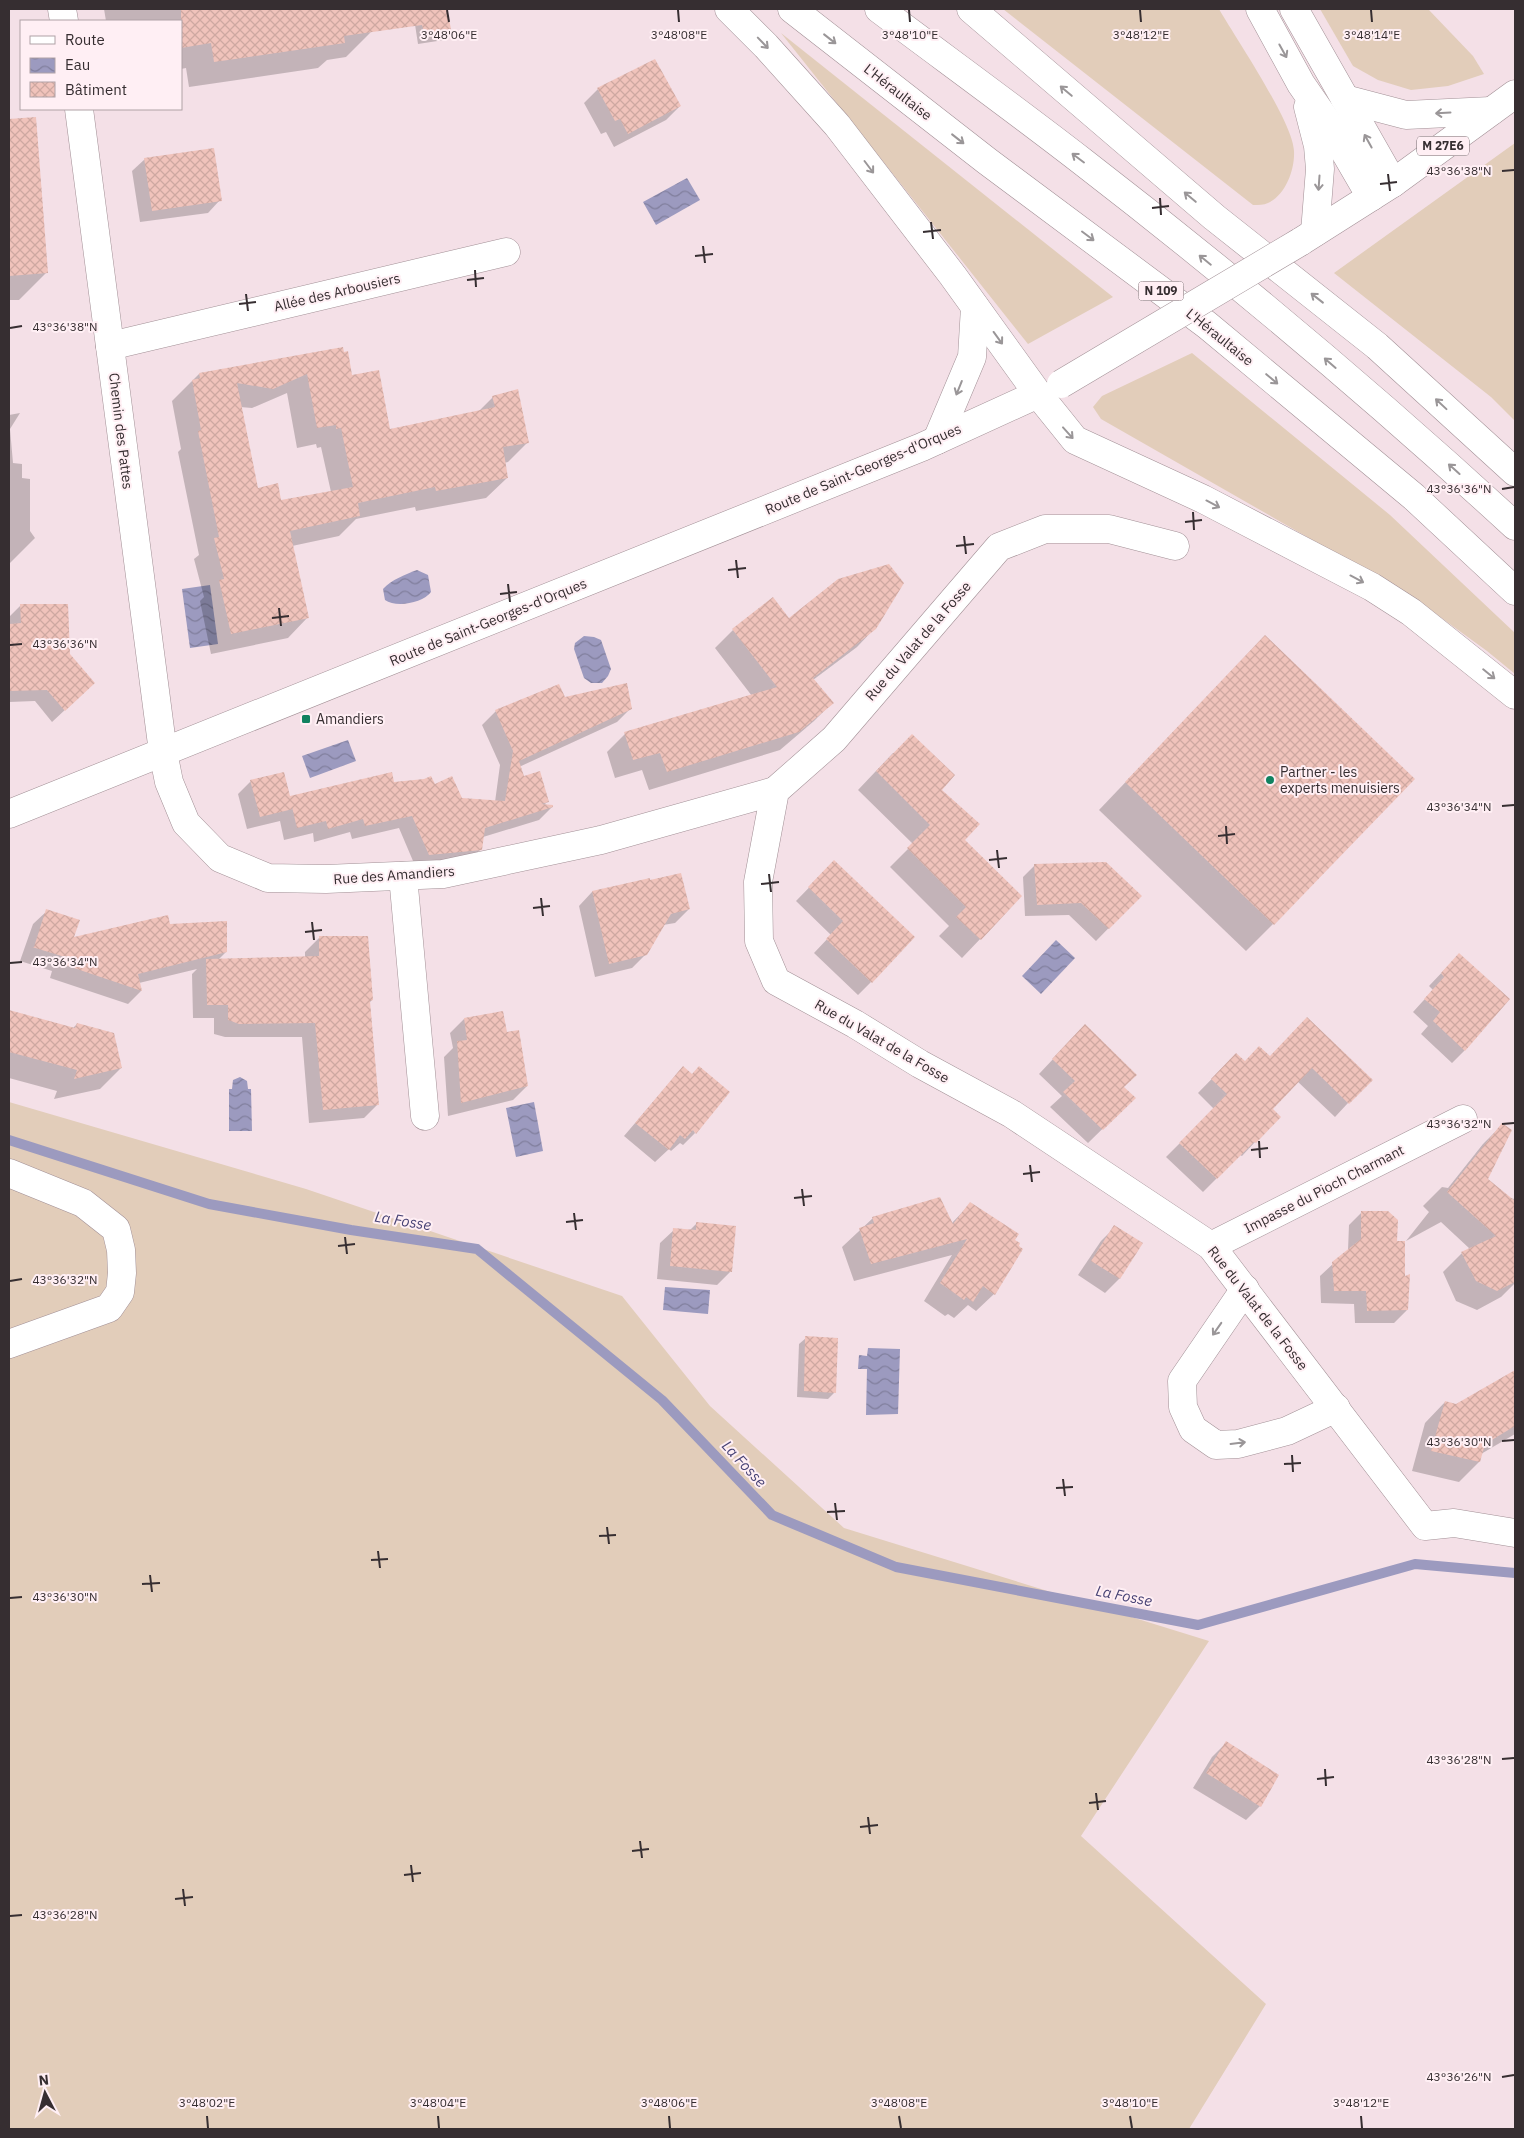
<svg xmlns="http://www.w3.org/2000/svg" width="1524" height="2138" font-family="'IBM Plex Sans',sans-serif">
<defs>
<pattern id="water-waves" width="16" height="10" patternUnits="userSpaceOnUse" patternTransform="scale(1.25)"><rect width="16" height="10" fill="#9c9abf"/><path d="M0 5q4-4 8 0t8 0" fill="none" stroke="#807e9c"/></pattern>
<pattern id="building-cross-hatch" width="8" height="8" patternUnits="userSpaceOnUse" patternTransform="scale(1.25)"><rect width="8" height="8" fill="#f0c3bb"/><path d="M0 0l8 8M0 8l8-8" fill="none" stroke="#cea8a1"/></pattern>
</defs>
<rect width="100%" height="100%" fill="#f4e0e7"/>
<g fill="#e2cdba">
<path d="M1003 9H1219C1235 37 1293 122 1294 151 1295 169 1286 195 1268 203 1264 205 1258 205 1253 205Z"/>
<path d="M1320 9H1428L1473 56 1484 74 1448 86 1411 90 1378 80 1353 66Z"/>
<path d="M781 33 1113 297 1028 344Z"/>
<path d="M1515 143V421L1491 397 1334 273Z"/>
<path d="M1192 353 1390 515 1515 633V674L1487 651 1414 598 1101 419 1093 407 1102 396Z"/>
<path d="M9 1102 306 1189 622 1296 710 1406 844 1528 1209 1641 1081 1836 1266 2004 1189 2129H9Z"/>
</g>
<g fill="url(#water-waves)">
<path d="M687 178 700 200 656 225 643 202Z"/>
<path d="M417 570 428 575 431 592C423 603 396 608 385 600L383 589C391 580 406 574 417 570Z"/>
<path d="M210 585 218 644 190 648 182 589Z"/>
<path d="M584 636 594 637 601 640 611 669 608 676 602 683H591L584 678 574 649 575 643Z"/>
<path d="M348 740 356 761 310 778 302 756Z"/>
<path d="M1056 940 1075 958 1041 994 1022 976Z"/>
<path d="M240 1077 247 1081 248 1089H251L252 1131H229V1089H232L233 1080Z"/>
<path d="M534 1102 543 1151 516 1157 506 1108Z"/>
<path d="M665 1287 710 1290 708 1314 663 1310Z"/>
<path d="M868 1348 900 1349 898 1414 866 1415 867 1369H858L859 1355 867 1356Z"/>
</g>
<g fill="#0003" fill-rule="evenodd">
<path d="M104 9H368L371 32 346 57 327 60 318 68 189 87 186 68 181 69V21H106Z"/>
<path d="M445 9 450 34 444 40 418 44 414 18 420 11Z"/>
<path d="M598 89 680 106 666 120 614 147 606 132 601 134 584 103Z"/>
<path d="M35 118 46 273 19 300H9V120Z"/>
<path d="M145 159 220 200 208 213 140 222 132 171Z"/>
<path d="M342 348 351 377 389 430 478 412 493 397 528 442 508 462 504 463 507 478 486 498 416 511 415 507 356 519 339 536 292 546 308 617 288 638 211 654 200 601 204 597 194 559 199 555 178 452 181 449 172 401 199 374ZM287 393 297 448 316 444 317 448 321 447 331 492 280 502 257 489 240 407 252 408Z"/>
<path d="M20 413 10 429 13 463 22 464V478L30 479V531L35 538 9 564V415Z"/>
<path d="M21 605 69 655 82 694 52 722 35 701 9 702V617Z"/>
<path d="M789 620 875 628 857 647 813 680 832 703 814 721 780 750 649 790 642 770 615 778 607 752 625 734 752 696 715 648 733 630Z"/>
<path d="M1238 664 1273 924 1246 951 1099 810Z"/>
<path d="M559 686 564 699 631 708 617 722 519 767 523 778 547 802 543 806 552 807 539 820 483 837 481 849 467 862 416 868 399 828 352 839 350 832 314 842 313 833 284 840 280 821 247 829 238 794 251 781 289 798 393 784 435 786 461 799 495 802 500 765 482 725 496 711Z"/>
<path d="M893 753 940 790 963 840 1021 896 962 958 939 936 949 926 890 867 913 844 858 790Z"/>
<path d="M834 862 871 982 858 995 814 953 831 935 796 901Z"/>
<path d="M1035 865 1140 896 1096 941 1069 915 1025 916 1023 877Z"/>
<path d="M649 879 689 909 675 923 663 925 646 954 632 968 595 977 579 906 592 892Z"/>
<path d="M47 911 72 939 169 925 226 952 218 960 305 958V952L319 938 372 1000 369 1003 378 1104 364 1118 309 1123 302 1037H225L214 1034V1018H193L192 974 197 969 139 983 141 991 128 1004 50 978 52 971 20 961 33 924Z"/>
<path d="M1447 967 1465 1050 1452 1063 1421 1034 1428 1026 1413 1012 1433 990 1429 986Z"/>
<path d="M9 1011 72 1029 77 1024 121 1068 100 1089 54 1099 57 1091 9 1078Z"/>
<path d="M464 1019 506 1034 527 1086 513 1100 448 1116 444 1057 453 1048 450 1033Z"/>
<path d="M1293 1033 1348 1103 1335 1117 1297 1081 1271 1109 1255 1142 1242 1156 1240 1155 1203 1192 1166 1157 1214 1109 1198 1093 1236 1054 1245 1063 1269 1058Z"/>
<path d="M1071 1040 1134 1098 1088 1143 1050 1107 1062 1096 1039 1074Z"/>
<path d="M671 1081 695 1133 683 1145 680 1143 671 1151 669 1149 655 1162 624 1136Z"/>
<path d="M1502 1125 1484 1194 1515 1199V1283L1501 1297 1477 1310 1456 1301 1443 1272 1462 1253 1470 1249 1441 1222 1406 1241 1429 1212 1423 1206 1442 1187 1448 1188 1483 1144Z"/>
<path d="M970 1204 1014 1240 1021 1249 994 1294 976 1311 968 1305 954 1318 948 1314 945 1316 924 1301 952 1255 854 1281 842 1247 873 1218 951 1224Z"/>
<path d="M1362 1212 1396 1242 1403 1278 1407 1310 1394 1323H1355L1354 1304 1321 1303 1320 1276 1348 1250 1349 1225Z"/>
<path d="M697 1223 731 1271 717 1285 657 1279 660 1243 674 1230 689 1231Z"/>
<path d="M1115 1227 1141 1244 1119 1279 1105 1293 1078 1275 1101 1241Z"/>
<path d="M806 1338 835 1392 828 1399 797 1397 799 1344Z"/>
<path d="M1515 1371V1434L1481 1454 1479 1462 1459 1482 1412 1471 1425 1423 1445 1402 1456 1405Z"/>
<path d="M1226 1743 1277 1775 1260 1806 1246 1820 1193 1788 1212 1757Z"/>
</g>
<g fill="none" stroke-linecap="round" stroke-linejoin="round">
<path stroke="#9c9abf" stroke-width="10" d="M9 1140 209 1204 351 1230 477 1249 662 1400 772 1515 896 1567 1198 1625 1415 1564 1515 1573"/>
</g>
<g fill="url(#building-cross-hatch)" fill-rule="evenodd">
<path d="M181 9H447L452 34 425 37 422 25 344 36 345 43 214 62 211 43 181 48Z"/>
<path d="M655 59 681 106 628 134 620 119 615 121 597 88Z"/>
<path d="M36 117 48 273 9 276V119Z"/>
<path d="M214 148 222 201 152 211 144 158Z"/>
<path d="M343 347 344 352 348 351 352 375 379 370 390 429 495 407 492 396 518 389 529 443 503 447 508 478 436 491 435 487 358 503 360 516 290 531 309 618 231 634 219 580 224 579 214 538 219 537 198 431 201 430 192 380 200 378 199 373ZM307 374 317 428 336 425V429L341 428 353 487 281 500 278 483 258 488 237 383 273 389Z"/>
<path d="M889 564 904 583 876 629 813 678 834 703 799 732 667 772 660 753 633 760 624 732 777 687 732 629 773 597 789 618 838 579Z"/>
<path d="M20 604H68L70 654 95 683 65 711 47 690 9 691V624L21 623Z"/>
<path d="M1265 635 1415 779 1274 925 1125 782Z"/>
<path d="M627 683 632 709 519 761 524 776 540 771 549 802 541 804 553 805V807L485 828 482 850 429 855 412 816 365 826 363 819 328 829 326 821 297 828 292 807 293 809 260 817 250 780 284 772 290 796 392 772 394 782 424 779 431 776 435 784 452 776 462 798 505 801 513 751 495 710 559 684 565 697Z"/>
<path d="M912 734 955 775 942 790 980 824 965 840 1022 896 981 940 956 917 966 907 907 848 930 825 876 771Z"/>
<path d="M834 860 915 937 872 983 826 939 843 921 808 887Z"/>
<path d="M1106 862 1142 896 1109 929 1081 903 1037 905 1034 864Z"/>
<path d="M681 873 690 909 671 914 647 955 609 964 592 891 650 878V880Z"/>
<path d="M46 909 80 920 74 937 168 915 170 924 227 921V952L138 974 142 991 62 964 65 957 32 947H34Z"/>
<path d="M319 936H368L373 1000 370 1001 379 1105 323 1110 315 1023 239 1024 228 1020V1005H207L206 959 319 956Z"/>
<path d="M1459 953 1510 999 1465 1051 1433 1021 1440 1012 1424 999 1444 977 1441 973Z"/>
<path d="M9 1010 75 1028 77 1023 114 1033 122 1068 74 1079 77 1070 9 1052Z"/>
<path d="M503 1011 507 1032 519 1030 528 1086 461 1103 457 1041 467 1040 464 1018Z"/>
<path d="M1307 1017 1373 1080 1349 1104 1312 1068 1273 1109 1281 1117 1256 1143 1254 1142 1217 1179 1179 1143 1227 1094 1211 1079 1236 1053 1245 1061 1259 1046 1270 1056Z"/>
<path d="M1085 1024 1137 1075 1124 1087 1136 1098 1103 1130 1063 1092 1075 1081 1052 1059Z"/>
<path d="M683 1066 692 1074 699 1066 730 1092 696 1134 693 1130 685 1139 680 1135 669 1150 635 1123Z"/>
<path d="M1502 1123 1512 1130 1488 1179 1515 1201V1282L1497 1291 1476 1281 1461 1252 1496 1236 1447 1192Z"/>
<path d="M940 1197 953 1224 970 1202 1019 1234 1015 1240 1020 1243 1019 1246 1023 1249 995 1295 983 1286 973 1302 966 1297 964 1300 940 1283 967 1239 871 1264 859 1228 874 1223 872 1217Z"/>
<path d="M1361 1211H1388L1398 1220 1397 1241H1405V1276L1410 1274 1408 1310 1367 1311 1366 1291H1334L1332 1262 1361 1239Z"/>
<path d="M696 1222 736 1226 732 1272 670 1266 673 1228 696 1230Z"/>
<path d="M1114 1225 1143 1243 1120 1279 1091 1261Z"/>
<path d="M805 1336 838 1338 836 1393 804 1391Z"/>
<path d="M1515 1370V1426L1485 1444 1480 1462 1431 1451 1445 1401 1456 1404Z"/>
<path d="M1226 1741 1279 1775 1261 1807 1206 1773Z"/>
</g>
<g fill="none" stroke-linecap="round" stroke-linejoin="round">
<defs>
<g id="minor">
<path d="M62 9 64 21"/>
<path d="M79 109 163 752 169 782 186 823 220 858 268 878 326 879 443 874 601 840 775 791"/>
<path d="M110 346 506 252"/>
<path d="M1175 546 1109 529H1045L999 547 834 739 775 791 758 882 759 941 776 981 855 1024 920 1064 1012 1114 1211 1246 1425 1526 1454 1523 1515 1533"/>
<path d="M403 876 425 1116"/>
<path d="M9 1173 83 1203 116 1229 121 1250 122 1273 120 1292 109 1308 9 1344"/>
<path d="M1211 1246 1463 1119"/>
<path d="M1245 1289 1182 1381 1183 1407 1193 1429 1216 1445 1238 1444 1287 1431 1336 1408"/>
</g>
<path id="tertiary" d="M9 814 922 447 1038 394"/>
<path id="primary" d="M1300 242 1393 183 1515 94"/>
<g id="trunk">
<path d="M729 9 766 46 837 125 953 276 1038 394 1075 440 1203 499 1372 587 1411 612 1515 695"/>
<path d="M792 9 987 161 1207 325 1414 497 1515 591"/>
<path d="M879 9C947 60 1016 110 1083 162 1232 277 1377 399 1515 526"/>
<path d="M971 9 1214 217 1377 346 1515 472"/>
<path d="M1260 9 1301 84 1328 123 1371 197"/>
<path d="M1294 9 1393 183"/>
<path d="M1345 99 1406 115 1491 111"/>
<path d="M1308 107 1318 146 1320 169 1315 232"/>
<path d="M937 440 972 357 975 307"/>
</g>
</defs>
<use href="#minor" stroke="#a29096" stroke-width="29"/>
<use href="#tertiary" stroke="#a29096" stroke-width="29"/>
<use href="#primary" stroke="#a29096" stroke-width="29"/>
<use href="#trunk" stroke="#a29096" stroke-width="29"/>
<use href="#minor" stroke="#fff" stroke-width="28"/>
<use href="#tertiary" stroke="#fff" stroke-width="28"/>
<use href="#primary" stroke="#fff" stroke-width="28"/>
<use href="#trunk" stroke="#fff" stroke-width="28"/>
<defs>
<path id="primary-bridge" d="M1061 384 1300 242"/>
</defs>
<use href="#primary-bridge" stroke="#a29096" stroke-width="29" stroke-linecap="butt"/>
<use href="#primary-bridge" stroke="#fff" stroke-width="28"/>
</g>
<defs><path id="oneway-shaft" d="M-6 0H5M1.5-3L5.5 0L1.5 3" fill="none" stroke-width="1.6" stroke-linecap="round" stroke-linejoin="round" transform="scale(1.25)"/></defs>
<g stroke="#9a9698">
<use href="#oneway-shaft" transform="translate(830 39) rotate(38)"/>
<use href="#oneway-shaft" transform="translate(763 43) rotate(46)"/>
<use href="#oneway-shaft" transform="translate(1283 51) rotate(61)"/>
<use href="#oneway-shaft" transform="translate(1066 91) rotate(-140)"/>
<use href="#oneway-shaft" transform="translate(1443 113) rotate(177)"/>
<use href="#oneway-shaft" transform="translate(958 139) rotate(38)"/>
<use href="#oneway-shaft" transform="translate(1368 141) rotate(-119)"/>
<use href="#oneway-shaft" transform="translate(1078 158) rotate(-143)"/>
<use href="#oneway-shaft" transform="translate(869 167) rotate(53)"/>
<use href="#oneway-shaft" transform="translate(1319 183) rotate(94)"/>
<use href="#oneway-shaft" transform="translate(1190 197) rotate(-140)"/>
<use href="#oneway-shaft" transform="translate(1088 236) rotate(37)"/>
<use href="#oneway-shaft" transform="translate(1205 260) rotate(-141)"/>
<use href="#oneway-shaft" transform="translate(1317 298) rotate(-142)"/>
<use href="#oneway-shaft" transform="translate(998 338) rotate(54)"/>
<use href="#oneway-shaft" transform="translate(1330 363) rotate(-139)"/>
<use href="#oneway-shaft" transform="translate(1272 379) rotate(40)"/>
<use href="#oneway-shaft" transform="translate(959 388) rotate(112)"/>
<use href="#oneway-shaft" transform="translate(1441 404) rotate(-137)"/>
<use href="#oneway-shaft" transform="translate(1068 433) rotate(48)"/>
<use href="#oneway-shaft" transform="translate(1454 469) rotate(-138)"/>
<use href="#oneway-shaft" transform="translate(1213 504) rotate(28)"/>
<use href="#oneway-shaft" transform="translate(1357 579) rotate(28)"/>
<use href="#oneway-shaft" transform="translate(1489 674) rotate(39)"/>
<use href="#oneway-shaft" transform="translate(1217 1329) rotate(125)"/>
<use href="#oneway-shaft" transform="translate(1238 1443) rotate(-7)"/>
</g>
<path fill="none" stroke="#362e31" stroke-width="2" d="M447 10 449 22M678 10 679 22M909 10 910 22M1140 10 1141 22M1371 10 1372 22M1502 171 1514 170M1388 174 1390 191M1380 184 1397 182M1160 198 1161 215M1152 208 1169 206M931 222 933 239M923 232 941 230M703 246 705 263M695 256 713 254M475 270 476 287M467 280 484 278M246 294 248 311M239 304 256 302M10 328 22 326M1502 489 1514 487M1193 512 1194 530M1185 522 1202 520M964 536 966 554M956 546 974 544M736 560 738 578M728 570 746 568M508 584 510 602M500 594 517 592M279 608 281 626M272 618 289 616M10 645 22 644M1502 806 1514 805M1226 826 1227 844M1218 836 1235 834M997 850 999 868M989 860 1007 858M769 874 771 892M761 884 779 882M541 898 543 916M533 908 550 906M312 922 314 940M305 932 322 930M10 963 22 962M1502 1124 1514 1123M1259 1141 1260 1158M1251 1150 1268 1148M1030 1165 1032 1182M1023 1174 1040 1172M802 1189 804 1206M794 1198 812 1196M574 1213 576 1230M566 1222 583 1220M345 1237 347 1254M338 1246 355 1244M10 1281 22 1279M1502 1441 1514 1440M1292 1455 1293 1472M1284 1464 1301 1463M1063 1479 1065 1496M1056 1488 1073 1487M835 1503 837 1520M827 1512 845 1511M607 1527 609 1544M599 1536 616 1535M378 1551 380 1568M371 1560 388 1559M150 1575 152 1592M142 1584 160 1583M10 1598 22 1597M1502 1759 1514 1758M1325 1769 1326 1786M1317 1779 1334 1777M1096 1793 1098 1810M1089 1803 1106 1801M868 1817 870 1834M860 1827 878 1825M640 1841 642 1858M632 1851 649 1849M411 1865 413 1882M404 1875 421 1873M183 1889 185 1906M175 1899 193 1897M10 1916 22 1915M1502 2077 1514 2075M207 2116 208 2128M438 2116 439 2128M669 2116 670 2128M899 2116 901 2128M1130 2116 1132 2128M1361 2116 1362 2128"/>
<g fill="#118260" stroke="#ffeff4" stroke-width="2">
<rect x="301" y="714" width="10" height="10" rx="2.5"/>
<circle cx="1270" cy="780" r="5"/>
</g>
<g text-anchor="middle" stroke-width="4" stroke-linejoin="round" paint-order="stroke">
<g fill="#ffeff4" stroke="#72686c" stroke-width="1">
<rect x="1417" y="136.5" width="52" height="19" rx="4"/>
<rect x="1138.5" y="281.5" width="45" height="19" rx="4"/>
</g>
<g font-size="12" font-weight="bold" fill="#362e31">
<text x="1443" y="150">M 27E6</text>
<text x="1161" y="295">N 109</text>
</g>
<g font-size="14" fill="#362e31" stroke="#ffeff4">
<text transform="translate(898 92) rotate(38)" y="5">L'Héraultaise</text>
<text transform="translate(337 292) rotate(-13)" y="5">Allée des Arbousiers</text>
<text transform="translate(1220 337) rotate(39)" y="5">L'Héraultaise</text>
<text transform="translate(121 431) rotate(83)" y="5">Chemin des Pattes</text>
<text transform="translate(863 469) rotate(-23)" y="5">Route de Saint-Georges-d'Orques</text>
<text transform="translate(488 622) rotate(-22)" y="5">Route de Saint-Georges-d'Orques</text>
<text transform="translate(918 641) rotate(-49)" y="5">Rue du Valat de la Fosse</text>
<text transform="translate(394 875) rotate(-4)" y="5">Rue des Amandiers</text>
<text transform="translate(882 1041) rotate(30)" y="5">Rue du Valat de la Fosse</text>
<text transform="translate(1324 1189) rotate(-27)" y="5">Impasse du Pioch Charmant</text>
<text transform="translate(1258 1308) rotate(52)" y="5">Rue du Valat de la Fosse</text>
</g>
<g font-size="14" fill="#362e31" stroke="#ffeff4" text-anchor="start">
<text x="316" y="724">Amandiers</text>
<text x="1280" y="777">Partner - les<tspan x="1280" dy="16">experts menuisiers</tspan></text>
</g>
<g font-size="15" font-style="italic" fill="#484375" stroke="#ffeff4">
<text transform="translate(403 1221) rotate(9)" y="5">La Fosse</text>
<text transform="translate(744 1464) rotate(47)" y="5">La Fosse</text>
<text transform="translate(1124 1596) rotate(11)" y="5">La Fosse</text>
</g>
</g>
<g font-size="12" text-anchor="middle" fill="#362e31" stroke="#ffeff4" stroke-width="4" stroke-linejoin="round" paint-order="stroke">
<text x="449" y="39">3°48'06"E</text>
<text x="679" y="39">3°48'08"E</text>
<text x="910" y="39">3°48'10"E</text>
<text x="1141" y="39">3°48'12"E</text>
<text x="1372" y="39">3°48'14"E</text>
<text x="1459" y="175">43°36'38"N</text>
<text x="65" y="331">43°36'38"N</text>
<text x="1459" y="493">43°36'36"N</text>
<text x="65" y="648">43°36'36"N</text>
<text x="1459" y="811">43°36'34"N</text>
<text x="65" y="966">43°36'34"N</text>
<text x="1459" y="1128">43°36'32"N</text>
<text x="65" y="1284">43°36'32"N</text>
<text x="1459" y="1446">43°36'30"N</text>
<text x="65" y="1601">43°36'30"N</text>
<text x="1459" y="1764">43°36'28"N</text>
<text x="65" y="1919">43°36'28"N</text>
<text x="1459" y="2081">43°36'26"N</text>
<text x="207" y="2107">3°48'02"E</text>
<text x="438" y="2107">3°48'04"E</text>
<text x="669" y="2107">3°48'06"E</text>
<text x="899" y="2107">3°48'08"E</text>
<text x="1130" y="2107">3°48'10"E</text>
<text x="1361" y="2107">3°48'12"E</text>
</g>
<rect width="1524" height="2138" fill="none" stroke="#362e31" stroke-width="20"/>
<rect x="20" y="20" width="162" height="90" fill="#ffeff4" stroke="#afa2a6"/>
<rect x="30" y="36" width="25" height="8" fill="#ffffff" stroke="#afa2a6"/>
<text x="65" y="45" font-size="15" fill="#362e31">Route</text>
<rect x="30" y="58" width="25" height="15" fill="url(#water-waves)" stroke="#afa2a6"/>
<text x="65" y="70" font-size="15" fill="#362e31">Eau</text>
<rect x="30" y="82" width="25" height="15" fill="url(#building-cross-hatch)" stroke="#afa2a6"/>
<text x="65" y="95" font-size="15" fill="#362e31">Bâtiment</text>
<g transform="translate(45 2093) rotate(354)" stroke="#ffeff4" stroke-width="4" paint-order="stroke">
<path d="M0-4L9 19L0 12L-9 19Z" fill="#362e31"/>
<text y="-8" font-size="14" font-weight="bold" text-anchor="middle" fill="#362e31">N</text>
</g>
</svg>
